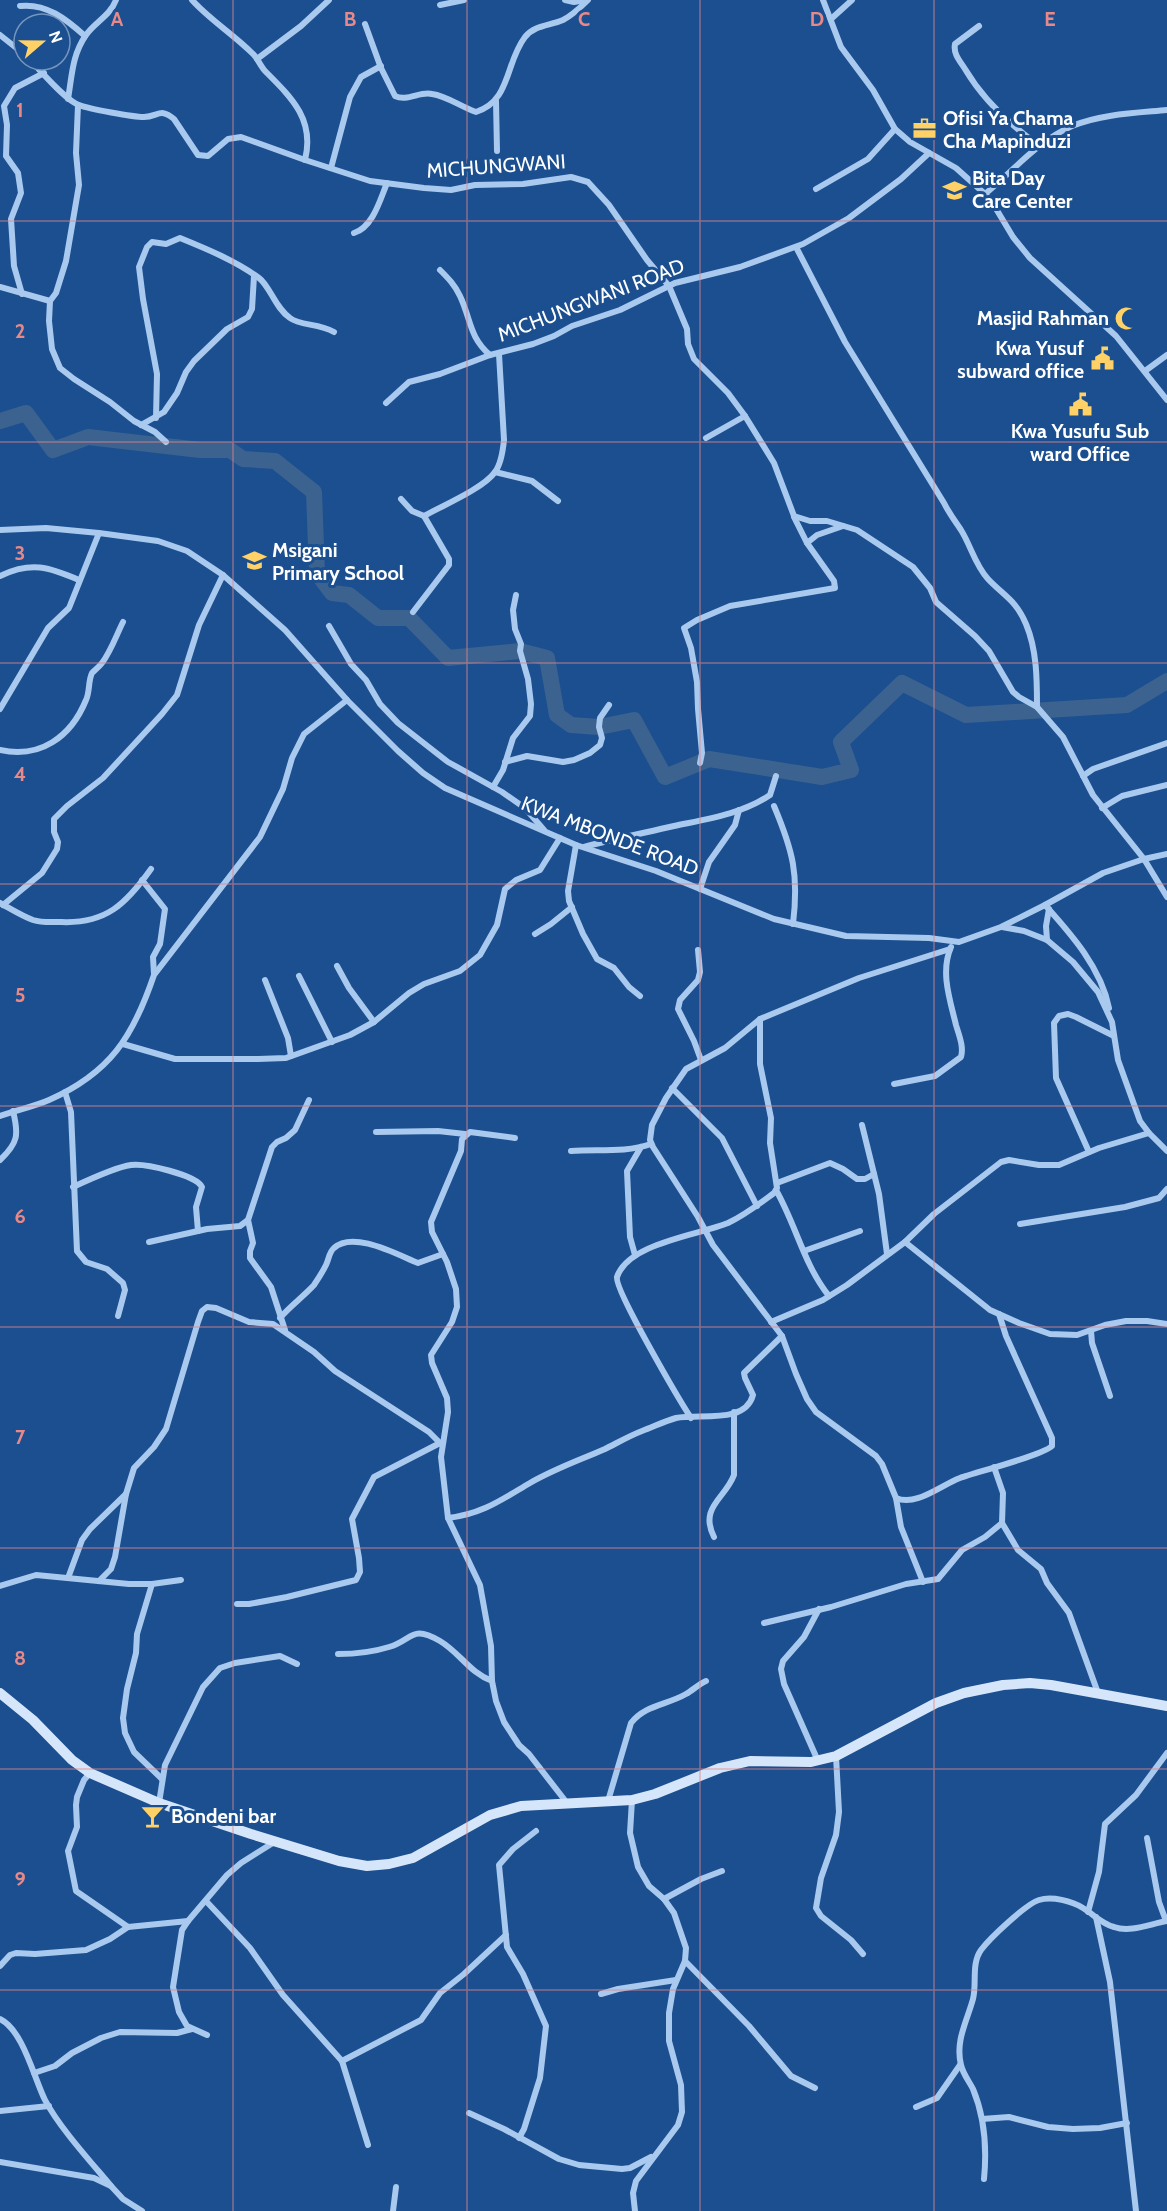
<svg xmlns="http://www.w3.org/2000/svg" width="1167" height="2211" font-family="Cabin,sans-serif">
<rect width="100%" height="100%" fill="#1b4f8f"/>
<g fill="none" stroke-linecap="round" stroke-linejoin="round">
<path stroke="#3c6290" stroke-width="16" d="M0 421 26 413 53 450 88 437 200 450H230L243 459 275 461 314 492 317 573 332 593 349 595 378 618H409L448 658 520 651 547 658 557 715 571 725 599 727 634 720 665 777 709 759 822 777 851 770 841 742 902 683 966 715 1127 705 1167 681"/>
<g stroke="#a9c9ee" stroke-width="6">
<path d="M192 0C210 20 233 34 252 53 258 58 260 66 266 72 292 98 315 120 305 160"/>
<path d="M565 0 574 2 585 0"/>
<path d="M823 0 841 47 873 90 895 129 910 142 956 168 985 194 992 202 1013 237 1030 258 1116 336 1167 400"/>
<path d="M440 5 464 0"/>
<path d="M20 6C46 3 66 19 85 36"/>
<path d="M831 19 852 0"/>
<path d="M365 24 381 68 395 96C407 102 420 91 432 94 447 96 461 107 476 112 511 101 505 63 525 37 535 25 549 26 563 20 573 15 580 8 588 0"/>
<path d="M979 26 955 44C953 54 960 61 965 69 984 101 1010 125 1040 146"/>
<path d="M0 35 24 54"/>
<path d="M257 59 301 26 329 0"/>
<path d="M30 60C41 71 66 101 79 105 89 109 133 117 144 117 158 117 160 107 174 119L198 155 208 156 228 139 241 137 305 160 370 181 424 188 451 190 475 185 523 184 571 177 588 182 609 205 647 260 669 286 687 329 688 344 694 359 728 393 745 416 774 463 794 516 810 521H827L857 530 913 567 930 588 936 602 975 636 989 651 1013 692 1019 697 1037 707"/>
<path d="M68 99C72 76 72 55 86 35 95 22 110 16 116 0"/>
<path d="M496 101 497 151"/>
<path d="M78 105 76 153 79 185 66 261 56 293 50 301 49 321 52 349 60 368 74 379 110 402 134 421 155 432 166 442"/>
<path d="M331 168 350 97 361 77 381 66"/>
<path d="M816 189 868 159 895 129"/>
<path d="M985 194C1013 171 1038 141 1072 126 1102 114 1135 113 1167 110"/>
<path d="M354 233C373 227 380 200 387 183"/>
<path d="M796 247 845 342 944 503C949 513 955 521 961 530 971 546 975 565 988 579 1004 596 1016 600 1026 624 1037 650 1037 680 1037 707L1063 737 1093 795 1144 859 1167 897"/>
<path d="M440 270C448 278 455 285 460 296 471 319 469 337 490 355"/>
<path d="M0 287 50 301"/>
<path d="M22 294 14 266 11 219 21 193 18 173 6 156 7 125 4 106 15 88 44 73"/>
<path d="M1145 371 1167 355"/>
<path d="M386 403 409 382 440 374 490 355 533 344 554 336 572 326 620 310 675 283 740 267 803 244 849 218 901 179 929 153"/>
<path d="M156 418 157 374 143 299 139 267 147 247 152 242 166 244 180 238C207 249 236 261 259 278 270 286 275 308 290 318 300 326 319 323 334 332"/>
<path d="M141 425 164 412 177 393 186 372 194 361 227 329 248 317 252 309 254 276"/>
<path d="M706 438 745 416"/>
<path d="M495 472 532 481 558 501"/>
<path d="M401 499 412 511 424 516C442 506 484 488 495 472 501 464 503 450 504 440L499 354"/>
<path d="M0 530 46 528 99 533 158 541 187 551 223 575 285 630 347 700 398 751 423 773 445 788 576 845 656 871 774 919 846 936 929 938 959 942 1001 927 1045 905 1103 873 1144 859 1167 854"/>
<path d="M807 543 817 535 843 526"/>
<path d="M0 576C31 561 49 567 79 580"/>
<path d="M413 612 449 565V559L424 516"/>
<path d="M329 626 351 664 366 680 380 704 398 723 448 762 502 792 525 808 544 830"/>
<path d="M0 709 48 628 69 608 99 533"/>
<path d="M0 750C40 759 71 737 86 700 90 692 88 681 92 673 95 670 99 667 102 663 111 651 116 636 123 622"/>
<path d="M505 762 527 756 563 762 574 760 590 753 600 745 602 738 599 727 600 718 609 705"/>
<path d="M700 763 702 753 698 709 697 682 691 648 684 628 697 620 730 606 835 588 834 581 807 543 794 517"/>
<path d="M1083 776 1093 769 1167 743"/>
<path d="M493 787 503 770 513 738 530 716 531 704 528 679 520 651 521 644 515 629 513 610 516 595"/>
<path d="M774 806C793 851 799 875 793 924"/>
<path d="M1102 808 1122 796 1167 785"/>
<path d="M576 845 568 891 569 901 583 934 597 959 614 968 629 987 640 996"/>
<path d="M584 847C614 839 644 833 674 826 707 819 742 814 770 795L776 776"/>
<path d="M142 880 165 909 160 944 153 957 154 974"/>
<path d="M700 889 709 862 735 825 739 810"/>
<path d="M0 903C11 909 22 916 33 920 42 923 52 922 61 922 106 924 126 904 151 869"/>
<path d="M3 905 42 873 57 849 58 842 54 832V819L67 806 103 778 162 714 177 695 199 625 223 575"/>
<path d="M1045 905C1072 935 1101 968 1109 1008"/>
<path d="M1002 927 1024 931 1047 940 1073 962 1098 992 1112 1022 1118 1060 1140 1121 1149 1133 1167 1151"/>
<path d="M535 934 551 924 572 907"/>
<path d="M1047 940 1046 926 1049 909"/>
<path d="M950 949 859 978 760 1019 725 1048 686 1069 666 1098 652 1125 650 1140 653 1147 698 1217 713 1245 782 1336 796 1374 807 1399 816 1412 876 1456 882 1464 896 1498C916 1507 941 1485 960 1478 977 1472 1043 1455 1052 1446V1438L1006 1336 999 1314"/>
<path d="M698 950 700 972 698 980 680 1000 678 1009 694 1041 701 1060"/>
<path d="M337 966 349 988 374 1022"/>
<path d="M299 976 332 1042"/>
<path d="M265 980 288 1038 291 1056"/>
<path d="M123 1044 175 1059H258L286 1058 350 1035 374 1022 409 993 424 984 460 971 480 955 497 925 505 889 516 880 540 870 560 838"/>
<path d="M894 1084 935 1076 961 1057C964 1047 959 1035 956 1025 950 1000 940 972 951 947"/>
<path d="M672 1088 722 1138 757 1206"/>
<path d="M65 1092 71 1112 77 1251 86 1262 107 1269 123 1283 125 1290 118 1316"/>
<path d="M0 1116C16 1110 33 1107 49 1100 110 1073 133 1037 154 975L260 837 283 789 292 758 304 734 347 700"/>
<path d="M862 1125 879 1194 887 1254"/>
<path d="M376 1132 438 1131 465 1134"/>
<path d="M515 1138 470 1132 462 1139 461 1151 431 1222 432 1232 447 1262 456 1289 457 1307 452 1322 431 1355 432 1363 447 1398 448 1412 441 1457 448 1518 480 1585 491 1646 492 1681 496 1701 504 1722 519 1745 529 1754 567 1803"/>
<path d="M571 1151C598 1149 625 1153 651 1144"/>
<path d="M1089 1152 1056 1078 1054 1023 1059 1016 1068 1014 1076 1017 1114 1036"/>
<path d="M0 1160C18 1143 19 1135 13 1111"/>
<path d="M777 1183 830 1163 843 1169 857 1179H865L874 1174"/>
<path d="M73 1187C88 1180 116 1167 131 1165 145 1163 196 1175 202 1187L196 1207 198 1231"/>
<path d="M776 1190C796 1225 804 1265 829 1296"/>
<path d="M248 1220 253 1243 250 1251V1258L271 1287 285 1330"/>
<path d="M1020 1224 1125 1207 1159 1198 1167 1189"/>
<path d="M149 1242 207 1229 240 1226 248 1220 272 1147 277 1142 286 1138 295 1130 309 1100"/>
<path d="M905 1242 990 1310 1019 1323 1050 1334 1077 1335 1105 1325 1126 1321H1147L1167 1324"/>
<path d="M804 1251 860 1231"/>
<path d="M635 1255 630 1237 627 1171 641 1147"/>
<path d="M280 1318C290 1306 303 1297 314 1285 318 1279 323 1271 326 1265 329 1259 329 1252 334 1248 353 1230 398 1255 418 1263L443 1254"/>
<path d="M771 1322 823 1300 847 1285 905 1242 934 1214 1001 1162 1009 1160 1039 1165H1059L1099 1148 1149 1133"/>
<path d="M1091 1331 1092 1343 1110 1396"/>
<path d="M691 1418C680 1401 614 1289 617 1277 628 1243 699 1235 728 1223 745 1215 759 1204 774 1193L777 1188 770 1143 771 1118 760 1064V1019"/>
<path d="M994 1467 1003 1493 1002 1523 1018 1550 1041 1569 1047 1583 1069 1613 1098 1693"/>
<path d="M896 1498 901 1527 923 1582"/>
<path d="M448 1518C482 1514 501 1500 530 1483 554 1469 580 1460 605 1449 617 1443 629 1436 642 1431 653 1427 665 1421 676 1418 699 1413 745 1425 753 1395L745 1378 744 1373 782 1336"/>
<path d="M714 1537C699 1507 725 1499 734 1475V1412"/>
<path d="M68 1578 82 1540 90 1529 126 1494"/>
<path d="M99 1581 111 1569 115 1557 126 1494 134 1468 154 1447 166 1429 198 1322 202 1311 207 1307 216 1308 249 1322 273 1324 314 1352 335 1371 429 1432 442 1445"/>
<path d="M152 1584 137 1634 136 1653 127 1689 123 1718 125 1733 134 1752 162 1779"/>
<path d="M0 1586 36 1575 129 1584H152L181 1580"/>
<path d="M237 1604H249L287 1597 356 1580 360 1572 359 1558 352 1519 374 1477 440 1443"/>
<path d="M764 1623 831 1607 906 1584 938 1579 962 1550 985 1537 1002 1523"/>
<path d="M338 1654C355 1654 373 1652 389 1647 413 1640 411 1624 440 1641 460 1653 470 1673 492 1681"/>
<path d="M836 1756 839 1812 836 1835 821 1878 816 1908 821 1916 851 1940 863 1954"/>
<path d="M818 1761 784 1684 781 1669 783 1661 804 1637 819 1609"/>
<path d="M90 1773 84 1780 77 1797 76 1805 77 1827 68 1851 76 1891 128 1927 188 1921"/>
<path d="M632 1800 630 1833 638 1867 649 1886 664 1899 674 1913 686 1948 685 1961 673 1989 669 2013V2041L681 2085 682 2112 678 2125 636 2181 633 2193 635 2211"/>
<path d="M608 1801 631 1723C645 1705 667 1705 686 1694 693 1690 699 1684 706 1681"/>
<path d="M159 1803 165 1765 203 1687 220 1668 235 1663 280 1656 297 1664"/>
<path d="M1147 1838 1159 1902 1166 1921"/>
<path d="M664 1899 701 1879 722 1871"/>
<path d="M206 1901 250 1948 283 1995 342 2061 368 2145"/>
<path d="M1088 1912 1099 1872 1105 1824 1136 1795 1167 1753"/>
<path d="M1096 1917 1110 1982 1136 2211"/>
<path d="M685 1961 749 2026 791 2076 815 2088"/>
<path d="M0 1966 10 1955 16 1953 35 1954 86 1950 110 1939 128 1927"/>
<path d="M601 1994 618 1989 676 1980"/>
<path d="M0 2019C23 2030 34 2078 45 2100 59 2127 91 2162 111 2186"/>
<path d="M207 2035 187 2026 179 2012 173 1987 182 1930 188 1921 227 1875 241 1863 276 1841"/>
<path d="M342 2061 421 2020 440 1993 464 1974 506 1935"/>
<path d="M34 2073 55 2066 72 2053 101 2038 120 2032 177 2033 192 2029"/>
<path d="M916 2107 937 2098 960 2065"/>
<path d="M0 2111 49 2106"/>
<path d="M469 2113 504 2129 559 2159 579 2165 622 2169 630 2168 651 2157"/>
<path d="M982 2119 1009 2117 1048 2127 1073 2129 1100 2128 1127 2123"/>
<path d="M519 2138 524 2129 540 2078 546 2026 523 1974 507 1947 499 1865 513 1849 536 1831"/>
<path d="M0 2162 94 2178 111 2186 123 2199 142 2211"/>
<path d="M984 2179C987 2148 985 2118 973 2089 969 2081 963 2074 961 2065 955 2041 967 2021 973 1999 977 1984 971 1964 981 1950 990 1938 1026 1904 1039 1900 1052 1896 1072 1901 1083 1908 1093 1914 1102 1924 1114 1927 1130 1933 1150 1924 1167 1921"/>
<path d="M393 2211 396 2187"/>
</g>
<path stroke="#d6e6fa" stroke-width="10" d="M0 1693 33 1720 72 1760 90 1773 159 1803 251 1834 339 1861 367 1866 389 1864 413 1858 490 1815 521 1806 632 1800 655 1794 720 1768 750 1761 811 1762 836 1756 936 1703 964 1693 1003 1685 1030 1683 1051 1685 1167 1706"/>
</g>
<path fill="none" stroke="#e88989" stroke-width="1.5" stroke-opacity="0.55" d="M233 0V2211M467 0V2211M700 0V2211M934 0V2211M0 221H1167M0 442H1167M0 663H1167M0 884H1167M0 1106H1167M0 1327H1167M0 1548H1167M0 1769H1167M0 1990H1167"/>
<defs>
<symbol id="office-bare" viewBox="-9 -9 18 18"><path d="M-6-3h4V-5.5h4V-3h4V5H-6ZM-1-4.5V-3h2v-1.5ZM-6 0V1H6V0Z" fill="#ffd166" stroke="#1b4f8f" stroke-width="2.5" paint-order="stroke"/></symbol>
<symbol id="school-bare" viewBox="-9 -9 18 18"><path d="M0-5L7-2L0 1L-7-2ZM-4 1L0 2.5L4 1V4Q0 6-4 4Z" fill="#ffd166" stroke="#1b4f8f" stroke-width="2.5" paint-order="stroke"/></symbol>
<symbol id="mosque-bare" viewBox="-9 -9 18 18"><path d="M3.5-4.9A6 6 0 1 0 3.5 4.9A5 5 0 1 1 3.5-4.9Z" fill="#ffd166" stroke="#1b4f8f" stroke-width="2.5" paint-order="stroke"/></symbol>
<symbol id="civic-bare" viewBox="-9 -9 18 18"><path d="M-.6-6.5H3V-4.5H.6V-3L4-1V1h2V6H-6V1h2V-1L-.6-3ZM-1.2 2.5V6h2.4V2.5Z" fill="#ffd166" stroke="#1b4f8f" stroke-width="2.5" paint-order="stroke"/></symbol>
<symbol id="bar-bare" viewBox="-9 -9 18 18"><path d="M-6-5H6L.8 .8V4.5H3.5V6h-7V4.5H-.8V.8Z" fill="#ffd166" stroke="#1b4f8f" stroke-width="2.5" paint-order="stroke"/></symbol>
</defs>
<g fill-rule="evenodd">
<use href="#office-bare" x="908" y="112" width="33" height="33"/>
<use href="#school-bare" x="938" y="174" width="33" height="33"/>
<use href="#mosque-bare" x="1110" y="302" width="33" height="33"/>
<use href="#civic-bare" x="1086" y="342" width="33" height="33"/>
<use href="#civic-bare" x="1064" y="388" width="33" height="33"/>
<use href="#school-bare" x="238" y="544" width="33" height="33"/>
<use href="#bar-bare" x="136" y="1800" width="33" height="33"/>
</g>
<g text-anchor="middle" stroke-width="6" stroke-linejoin="round" paint-order="stroke">
<g font-size="20" font-weight="bold" fill="#fff" stroke="#1b4f8f" text-anchor="start">
<text x="943" y="125">Ofisi Ya Chama<tspan x="943" dy="23">Cha Mapinduzi</tspan></text>
<text x="972" y="185">Bita Day<tspan x="972" dy="23">Care Center</tspan></text>
<text x="1109" y="325" text-anchor="end">Masjid Rahman</text>
<text x="1084" y="355" text-anchor="end">Kwa Yusuf<tspan x="1084" dy="23">subward office</tspan></text>
<text x="1080" y="438" text-anchor="middle">Kwa Yusufu Sub<tspan x="1080" dy="23">ward Office</tspan></text>
<text x="272" y="557">Msigani<tspan x="272" dy="23">Primary School</tspan></text>
<text x="171" y="1823">Bondeni bar</text>
</g>
<g font-size="20" fill="#fff" stroke="#1b4f8f">
<text transform="translate(496 166) rotate(-4)" y="7">MICHUNGWANI</text>
<text transform="translate(591 300) rotate(-21)" y="7">MICHUNGWANI ROAD</text>
<text transform="translate(610 836) rotate(21)" y="7">KWA MBONDE ROAD</text>
</g>
</g>
<g font-size="20" text-anchor="middle" font-weight="bold" fill="#e88989" stroke="#1b4f8f" stroke-width="6" stroke-linejoin="round" paint-order="stroke">
<text x="117" y="26">A</text>
<text x="350" y="26">B</text>
<text x="584" y="26">C</text>
<text x="817" y="26">D</text>
<text x="1050" y="26">E</text>
<text x="20" y="117">1</text>
<text x="20" y="338">2</text>
<text x="20" y="560">3</text>
<text x="20" y="781">4</text>
<text x="20" y="1002">5</text>
<text x="20" y="1223">6</text>
<text x="20" y="1444">7</text>
<text x="20" y="1665">8</text>
<text x="20" y="1886">9</text>
</g>
<g transform="translate(42 42) rotate(70)"><circle r="28" fill="#1b4f8f" stroke="#7695bc" stroke-width="1.5"/>
<path d="M0-4.5L10 22L0 15L-10 22Z" fill="#ffd166"/>
<text y="-9" font-size="16" font-weight="bold" text-anchor="middle" fill="#ffffff">N</text>
</g>
</svg>
